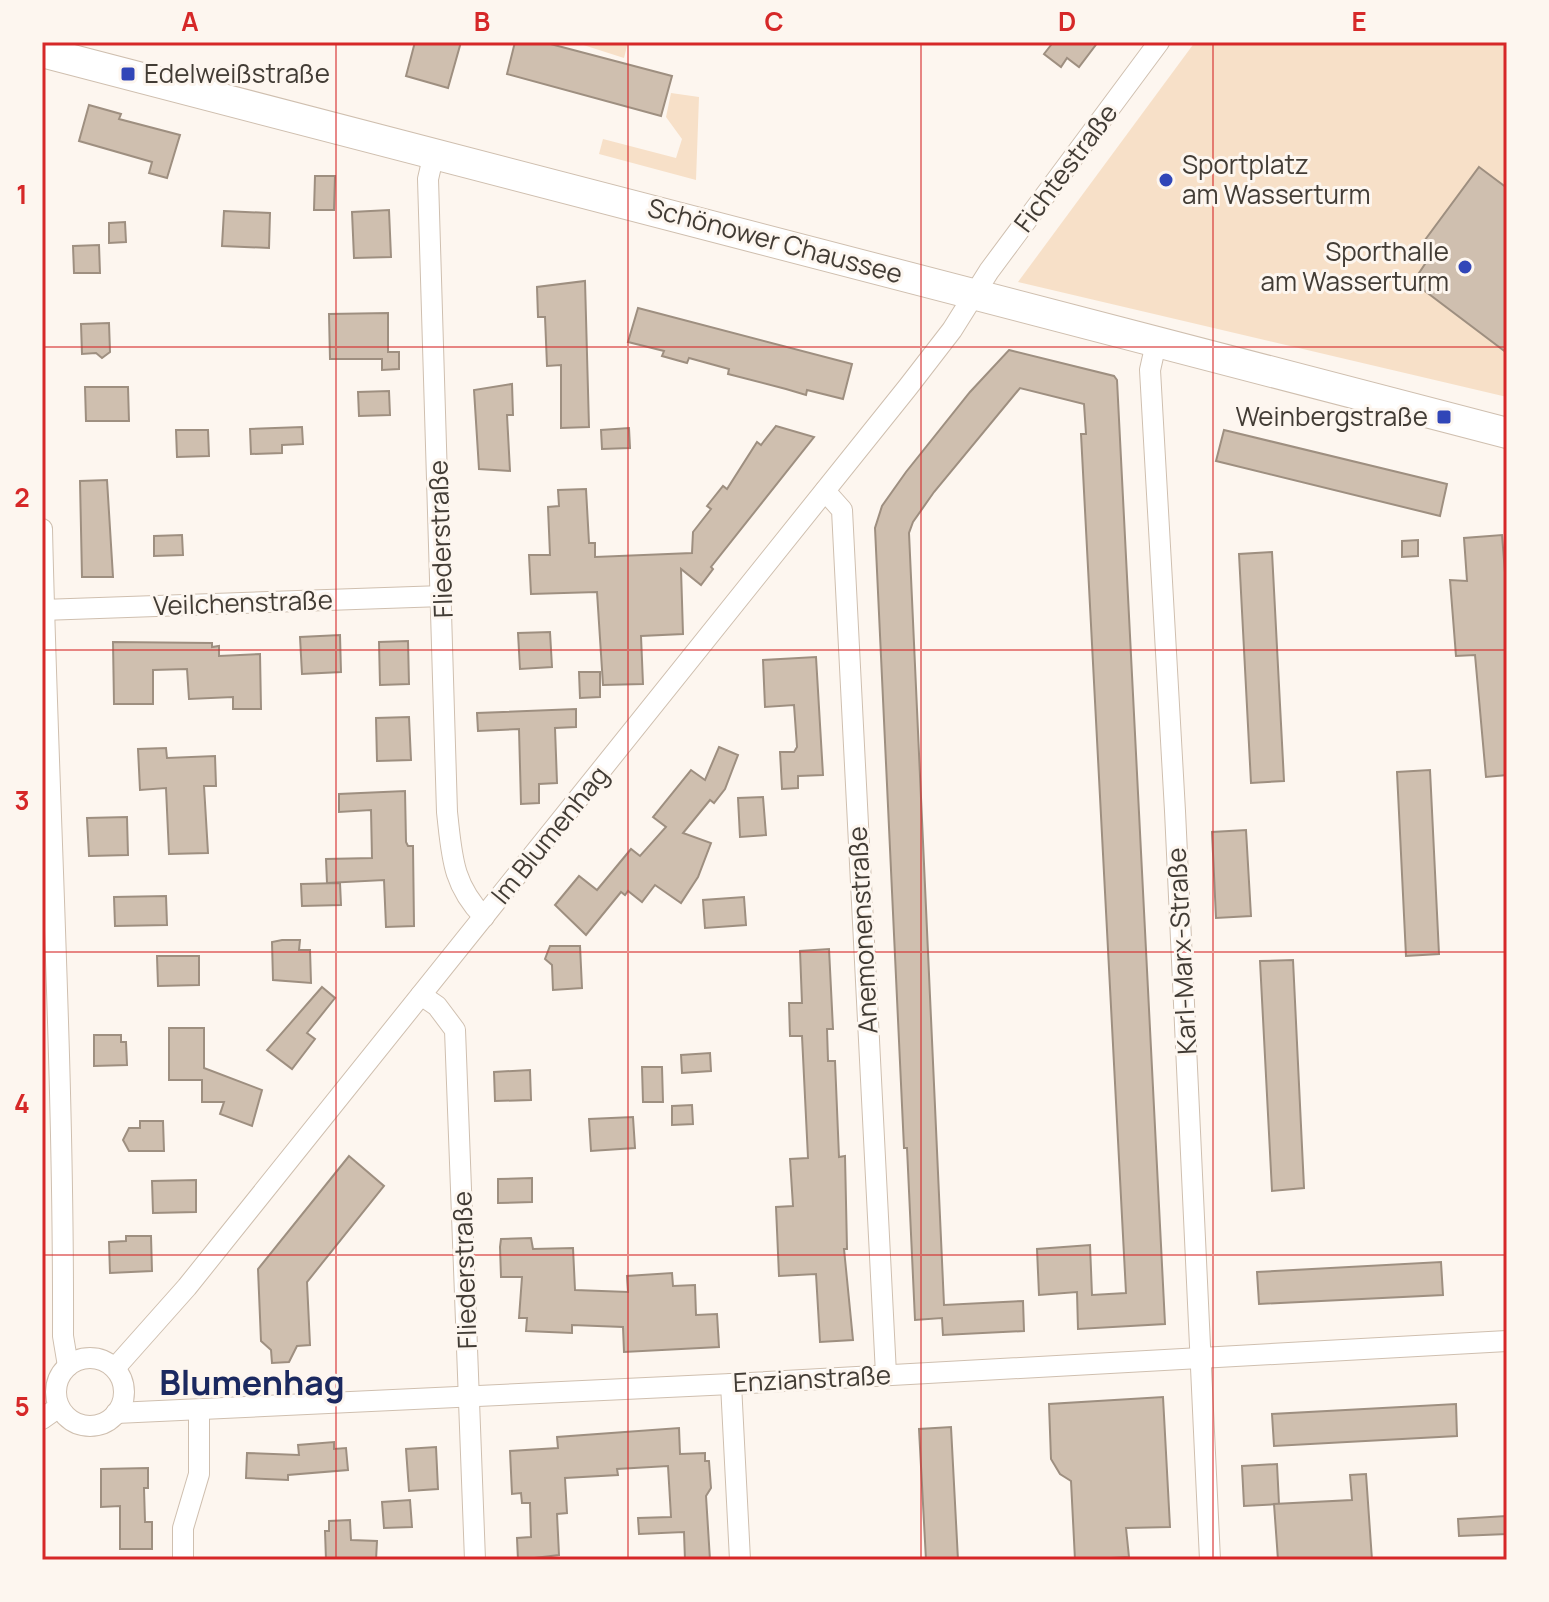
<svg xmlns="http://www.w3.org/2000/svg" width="1549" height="1602" font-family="Manrope,sans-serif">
<rect width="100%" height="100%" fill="#fdf6ef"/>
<g fill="#f7e0c8">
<path d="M574 42H628L624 58Z"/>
<path d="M1195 42H1507V397L1018 282Z"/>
<path d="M671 93 699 97 696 180 599 154 603 139 676 158 682 139 666 117Z"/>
</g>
<g fill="#cfbfaf" stroke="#9e8f80" stroke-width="2">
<path d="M415 42H461L448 88 406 76Z"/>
<path d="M515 42H543L672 76 661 116 507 74Z"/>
<path d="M1047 42H1098L1079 67 1067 58 1061 67 1044 54 1051 45Z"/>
<path d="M89 105 121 114 119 119 180 135 167 178 149 173 152 162 79 141Z"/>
<path d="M1479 167 1507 188V353L1413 282 1433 252 1422 244Z"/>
<path d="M315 176H335L334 210H314Z"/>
<path d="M389 210 391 257 354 258 352 212Z"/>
<path d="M224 211 270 213 269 248 222 246Z"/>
<path d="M125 222 126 242 109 243V223Z"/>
<path d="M99 245 100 273H74L73 246Z"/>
<path d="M585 281 589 427 561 428V365L547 366 545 317H538L537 287Z"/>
<path d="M638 308 852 364 843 399 807 390 806 395 786 389 728 374 729 369 689 358 687 363 662 356 664 351 628 342Z"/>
<path d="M388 313V352H399V369L382 370V359H330L329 314Z"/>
<path d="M109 323 110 352 102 358 96 353 82 354 81 324Z"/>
<path d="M1009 350 1114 376 1117 380 1165 1324 1078 1329 1077 1292 1039 1295 1037 1249 1090 1245 1092 1295 1126 1293 1081 434H1086L1084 404 1020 388 934 492 913 522 909 533 944 1305 1023 1301 1024 1331 943 1335 942 1318 915 1320 907 1148H904L875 528 882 506 906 472 970 392Z"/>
<path d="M512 384 513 415H507L510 471 479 469 474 390Z"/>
<path d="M85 387H128L129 421H86Z"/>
<path d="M389 391 390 415 359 416 358 392Z"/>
<path d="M776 426 814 437 711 567 713 569 701 585 681 569 683 634 641 636 643 684 603 685 597 592 531 594 529 555H550L548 507 559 506 558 490 586 489 589 543H595V557L692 553 693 532 711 509 707 506 723 486 727 489 757 442 761 445Z"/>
<path d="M302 427 303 444 282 445V453L251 454 250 429Z"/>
<path d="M629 428 630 448 602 449 601 430Z"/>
<path d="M176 430H208L209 456 177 457Z"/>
<path d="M1224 430 1447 484 1440 516 1216 461Z"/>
<path d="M107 480 113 577H82L80 481Z"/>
<path d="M182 535 183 555 154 556V536Z"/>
<path d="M1502 535 1507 597V775L1486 777 1475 655 1456 656 1450 580 1467 581 1464 538Z"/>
<path d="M1418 540V556L1402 557V541Z"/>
<path d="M1272 552 1284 781 1251 783 1239 554Z"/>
<path d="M550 632 552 667 520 669 518 633Z"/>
<path d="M340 635 341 672 302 674 300 637Z"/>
<path d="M408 641 409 684 380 685 379 642Z"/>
<path d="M113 642 212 643V647L219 646V656L260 654 261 709H233V697L189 699 187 669 153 670V704H114Z"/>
<path d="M816 657 823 775 798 776V788L782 789 780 752H794L797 747 794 705 765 707 763 660Z"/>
<path d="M579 672H600V697L580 698Z"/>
<path d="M576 709V727L555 728 557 783 539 784V803L521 804 519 729 478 731 477 713Z"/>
<path d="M409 717 411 760 377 761 376 718Z"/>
<path d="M719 747 738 755 725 789 714 803 710 800 683 833 711 843 698 877 681 903 655 885 642 902 628 891 625 895 621 892 586 935 555 905 579 876 597 890 631 849 640 856 666 827 653 817 691 770 705 780Z"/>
<path d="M166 748 167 758 215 756 216 786H204L208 853 169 854 166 788 140 790 138 749Z"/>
<path d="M1430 770 1439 954 1406 956 1397 772Z"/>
<path d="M405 791 406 842 408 846H413L414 926 386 927 384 880 327 883 326 859 372 858 371 810 339 812V794Z"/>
<path d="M763 797 766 835 740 837 738 798Z"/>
<path d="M127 817 128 855 89 856 87 818Z"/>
<path d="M1246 830 1251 916 1216 918 1212 832Z"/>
<path d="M340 883 341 905 302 906 301 884Z"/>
<path d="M166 896 167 925 115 926 114 897Z"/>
<path d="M744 897 746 925 705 928 703 900Z"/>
<path d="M282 940H300L299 950H310L311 983 273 980 272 942Z"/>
<path d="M550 946H580L582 988 553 990 552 965 545 959Z"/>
<path d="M829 949 833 1029H827L828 1061H835L839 1157 845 1156 847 1249H844L853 1340 820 1342 816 1274 779 1276 776 1207 793 1206 790 1159 808 1158 802 1036H790L789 1003H802L800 951Z"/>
<path d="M157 956H199V985L158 986Z"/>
<path d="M1293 960 1304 1188 1272 1191 1260 961Z"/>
<path d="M322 987 335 998 307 1033 315 1039 292 1069 267 1050Z"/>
<path d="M169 1028H204V1068L262 1090 252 1126 220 1114 224 1102H202V1080H169Z"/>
<path d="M94 1035H121V1042H126L127 1065 94 1066Z"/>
<path d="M710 1053 711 1071 682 1073 681 1055Z"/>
<path d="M642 1067H662L663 1102H643Z"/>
<path d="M530 1070 531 1100 495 1101 494 1072Z"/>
<path d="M692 1105 693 1124 672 1125V1106Z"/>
<path d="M633 1117 635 1148 591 1151 589 1119Z"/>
<path d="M140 1121H163L164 1151H129L123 1140 129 1128H140Z"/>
<path d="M349 1156 384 1186 307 1282 310 1345 297 1346 289 1362 272 1363 271 1350 261 1341 258 1269Z"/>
<path d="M532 1178V1202L498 1203V1179Z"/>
<path d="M196 1180V1212L153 1213 152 1181Z"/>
<path d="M126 1236H151L152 1271 110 1273 109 1242 126 1241Z"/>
<path d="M531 1238 533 1249 573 1248 575 1290 628 1292 627 1276 672 1273 673 1286 695 1285 696 1315 717 1314 719 1347 624 1352 623 1327 572 1325V1333L526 1331 527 1318H519L522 1277H501L500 1247 501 1239Z"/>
<path d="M1441 1262 1443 1295 1259 1304 1257 1272Z"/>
<path d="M1163 1397 1170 1527 1126 1528 1129 1557 1075 1560 1071 1481 1060 1474 1051 1459 1049 1404Z"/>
<path d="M1456 1404 1457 1436 1274 1446 1272 1414Z"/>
<path d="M951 1427 958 1560H926L919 1429Z"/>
<path d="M679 1428 680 1454 705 1453V1461H709L711 1488 706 1496 710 1560H685L684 1532 639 1534 638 1518 671 1517 668 1466 617 1469 618 1475 565 1478 567 1513 557 1514 559 1555 518 1560 517 1538 531 1537 530 1503H522L521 1493 512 1494 510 1451 558 1448 557 1437Z"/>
<path d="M334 1442V1449L346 1448 348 1470 288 1475V1480L246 1478 247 1453 299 1455 298 1445Z"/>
<path d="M436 1447 438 1489 409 1491 406 1449Z"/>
<path d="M1277 1464 1279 1504 1244 1506 1242 1466Z"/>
<path d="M148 1468V1488H144L145 1522H152V1549H120V1506L101 1507V1469Z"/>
<path d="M1366 1474 1372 1560H1278L1274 1504 1352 1500 1350 1475Z"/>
<path d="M410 1500 412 1527 384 1528 382 1502Z"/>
<path d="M1506 1516 1507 1534 1459 1536 1458 1519Z"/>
<path d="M350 1520 351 1540 377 1541 376 1560H326L325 1531H329V1521Z"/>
</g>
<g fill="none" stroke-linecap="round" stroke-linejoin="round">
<defs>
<g id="street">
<path d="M434 153 428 179 447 812C452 856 452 884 484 917"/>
<path d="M1156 343 1150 370 1175 811 1210 1560"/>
<path d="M825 491 842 510 886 1374"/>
<path d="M42 529C48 798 64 1067 63 1336L68 1366"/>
<path d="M42 610 443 596"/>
<path d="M421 995 437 1006 455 1030 475 1560"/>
<circle cx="90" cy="1392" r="34"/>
<path d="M115 1368 187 1287 908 387 952 330 989 271 1159 42"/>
<path d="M731 1384 740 1560"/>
<path d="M116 1413 731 1384 1507 1341"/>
<path d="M42 1419 59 1407"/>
<path d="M183 1560V1528L199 1474V1410"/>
</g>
<path id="secondary" d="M42 52 1507 433"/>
</defs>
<use href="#street" stroke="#cfbfaf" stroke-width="22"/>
<use href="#secondary" stroke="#cfbfaf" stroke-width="32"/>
<use href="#street" stroke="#fff" stroke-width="20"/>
<use href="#secondary" stroke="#fff" stroke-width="30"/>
</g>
<path fill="none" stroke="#d62828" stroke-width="2" stroke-opacity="0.55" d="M336 42V1560M628 42V1560M921 42V1560M1213 42V1560M42 347H1507M42 650H1507M42 952H1507M42 1255H1507"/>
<g fill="#3146b8" stroke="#fdf6ef" stroke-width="3">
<rect x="120" y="66" width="16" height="16" rx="4"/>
<circle cx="1166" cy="180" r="8"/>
<circle cx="1465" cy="267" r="8"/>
<rect x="1436" y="409" width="16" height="16" rx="4"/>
</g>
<g text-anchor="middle" stroke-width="6" stroke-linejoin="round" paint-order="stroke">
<g font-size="26" fill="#423c35" stroke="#fdf6ef" text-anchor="start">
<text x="144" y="83">Edelweißstraße</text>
<text x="1182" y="174">Sportplatz<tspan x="1182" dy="30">am Wasserturm</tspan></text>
<text x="1449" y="261" text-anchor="end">Sporthalle<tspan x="1449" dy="30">am Wasserturm</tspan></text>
<text x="1428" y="426" text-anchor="end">Weinbergstraße</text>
</g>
<g font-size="26" fill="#423c35" stroke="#fdf6ef">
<text transform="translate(1066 168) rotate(-53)" y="9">Fichtestraße</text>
<text transform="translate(775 241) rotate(15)" y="9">Schönower Chaussee</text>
<text transform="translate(441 539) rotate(-92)" y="9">Fliederstraße</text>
<text transform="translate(243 603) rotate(-2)" y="9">Veilchenstraße</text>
<text transform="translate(550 835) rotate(-51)" y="9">Im Blumenhag</text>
<text transform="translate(863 930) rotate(-93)" y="9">Anemonenstraße</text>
<text transform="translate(1182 951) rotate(-93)" y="9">Karl-Marx-Straße</text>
<text transform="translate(465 1270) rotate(-92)" y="9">Fliederstraße</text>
<text transform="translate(812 1379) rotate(-3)" y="9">Enzianstraße</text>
</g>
<g font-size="34" font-weight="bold" fill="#1b2960" stroke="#fdf6ef">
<text x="252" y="1395">Blumenhag</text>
</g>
</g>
<rect width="1549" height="1602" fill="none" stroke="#fdf6ef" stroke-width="88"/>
<rect x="44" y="44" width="1461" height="1514" fill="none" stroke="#d62828" stroke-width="3"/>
<g font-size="26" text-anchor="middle" font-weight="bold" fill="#d62828">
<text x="190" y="31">A</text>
<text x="482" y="31">B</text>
<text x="774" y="31">C</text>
<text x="1067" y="31">D</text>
<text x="1359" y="31">E</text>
<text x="22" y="204">1</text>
<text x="22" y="507">2</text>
<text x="22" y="810">3</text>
<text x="22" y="1113">4</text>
<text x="22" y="1416">5</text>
</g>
</svg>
